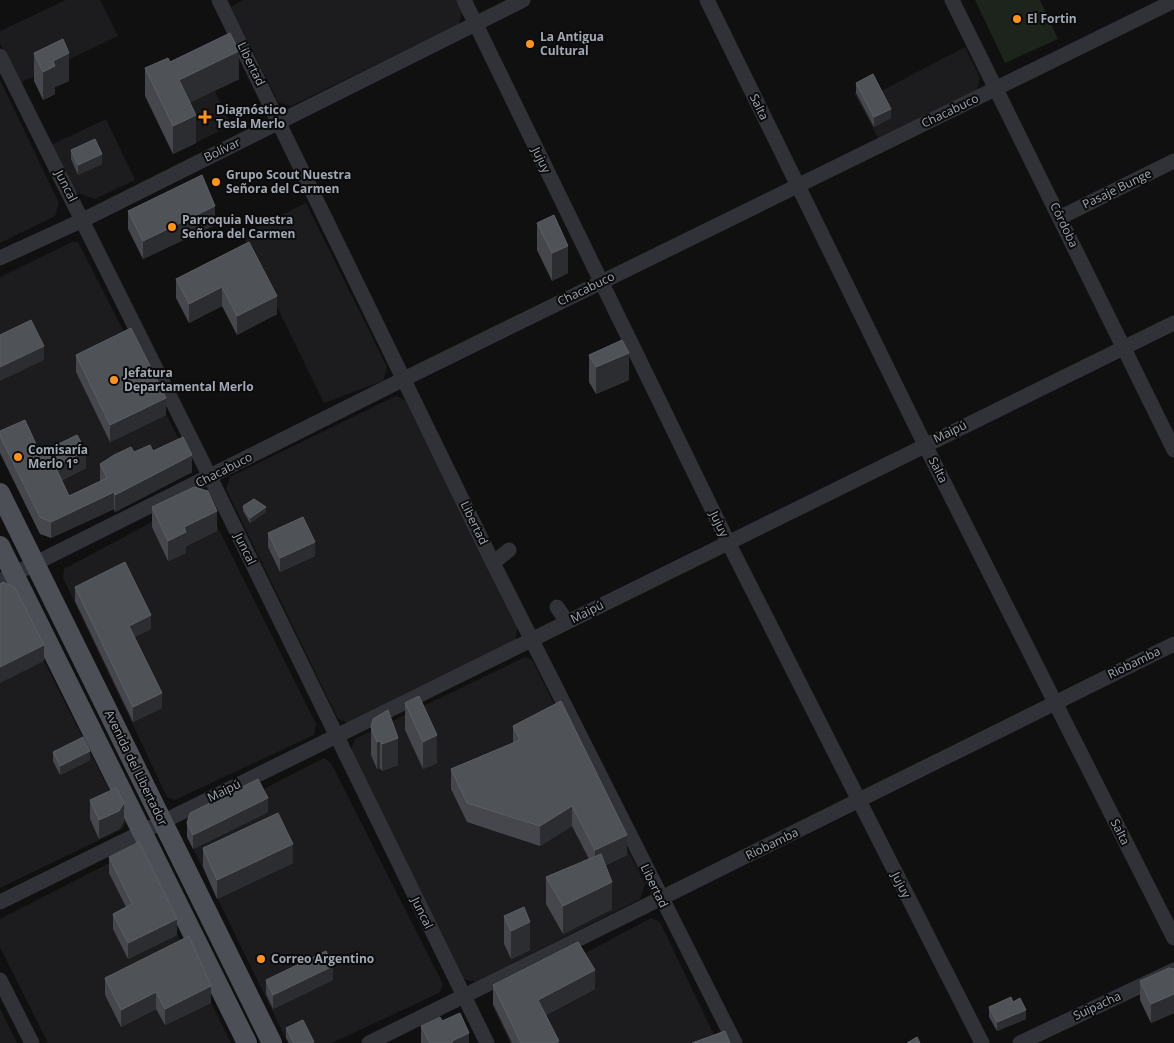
<svg xmlns="http://www.w3.org/2000/svg" width="1174" height="1043" font-family="'Open Sans',sans-serif">
<rect width="100%" height="100%" fill="#101011"/>
<g fill="#1c1c1e">
<path d="M66 0H100L118 36 20 83 0 43V31Z"/>
<path d="M243 0H456L462 12 459 24 291 106 278 102 231 7Z"/>
<path d="M965 47 980 78 977 90 878 138 854 93 874 82 879 92Z"/>
<path d="M0 80 59 203 55 216 0 243Z"/>
<path d="M215 91 231 125 196 143 179 108Z"/>
<path d="M106 119 135 180 95 199 75 192 51 145Z"/>
<path d="M306 203 387 367 383 381 324 403 242 235Z"/>
<path d="M72 242H78L191 463 52 537 40 534 0 453V277Z"/>
<path d="M396 396 405 400 518 627 515 642 349 723 338 719 226 489 230 477Z"/>
<path d="M197 498 204 500 316 724 314 735 175 800 167 797 63 578 64 569Z"/>
<path d="M0 600 15 604 126 823 122 829 0 888Z"/>
<path d="M525 657 532 660 645 884 640 899 475 982 464 979 351 750 355 739Z"/>
<path d="M324 758 331 763 443 984 439 993 332 1043H288L187 836 190 827Z"/>
<path d="M129 853 139 857 231 1043H48L0 947V919Z"/>
<path d="M651 918 660 922 718 1043H510L492 1005 494 1002Z"/>
<path d="M0 1009 17 1043H0Z"/>
</g>
<path fill="#1c241c" d="M975 0H1040L1058 39 1005 63Z"/>
<g fill="none" stroke-linecap="round" stroke-linejoin="round">
<g stroke="#303237" stroke-width="15">
<path d="M219 0 493 563 735 1043"/>
<path d="M464 0 728 542 982 1043"/>
<path d="M707 0 925 445 1174 938"/>
<path d="M952 0 1174 450"/>
<path d="M0 56 210 477 487 1043"/>
<path d="M1061 217 1174 161"/>
<path d="M0 258 83 220 523 0"/>
<path d="M493 563 509 550"/>
<path d="M0 581 404 379 1174 1"/>
<path d="M557 607 567 622"/>
<path d="M0 902 1174 323"/>
<path d="M0 980 32 1043"/>
<path d="M369 1043 1174 644"/>
<path d="M1020 1043 1174 970"/>
</g>
<g stroke="#4c5056" stroke-width="20">
<path d="M0 493 272 1043"/>
<path d="M0 546 247 1043"/>
</g>
</g>
<g fill="#45474c">
<path d="M34 53 69 81 55 87V94L43 100 34 81Z"/>
<path d="M170 62 239 79 189 103 196 143 173 154 145 96V68Z"/>
<path d="M856 83 891 118 874 127 856 93Z"/>
<path d="M71 150 102 164 78 175 71 159Z"/>
<path d="M128 211 215 225 143 259 128 229Z"/>
<path d="M537 223 568 273 552 281 537 250Z"/>
<path d="M249 242 277 314 237 335 222 306 189 323 176 298V279Z"/>
<path d="M76 355 166 415 110 442 76 372Z"/>
<path d="M589 355 629 380 596 394 589 382Z"/>
<path d="M0 431 40 453 86 468 62 480 69 496 100 481V464L134 452 153 451 192 472 115 512 114 509 51 538 40 534 0 453Z"/>
<path d="M243 506 266 512 250 523 243 511Z"/>
<path d="M152 507 217 531 186 546V553L168 561 152 527Z"/>
<path d="M268 533 315 556 280 572 268 547Z"/>
<path d="M75 587 151 629 134 637 162 708 133 722 75 601Z"/>
<path d="M405 703 437 763 423 769 405 730Z"/>
<path d="M513 726 627 855 606 865 612 909 563 934 546 904V877L589 859 572 826 540 846 467 822 451 789V769L513 743Z"/>
<path d="M371 727 398 765 382 771 380 768 377 769 371 755Z"/>
<path d="M53 752 90 760 60 775 53 761Z"/>
<path d="M90 800 124 821 119 829 99 839 90 819Z"/>
<path d="M268 812 193 849 187 837V823Z"/>
<path d="M203 848 293 863 217 899 203 867Z"/>
<path d="M109 857 177 935 128 959 113 929V914L126 907 109 873Z"/>
<path d="M504 916 530 950 511 959 504 944Z"/>
<path d="M1174 969V1013L1151 1023 1140 1000V981Z"/>
<path d="M105 978 211 1003 165 1025 156 1009 121 1027 105 995Z"/>
<path d="M266 980H333L273 1009 266 994Z"/>
<path d="M493 985 595 989 546 1015 559 1043H512L493 1004Z"/>
<path d="M1013 1002 1026 1019 997 1031 989 1017V1007Z"/>
<path d="M421 1026 469 1043H421Z"/>
<path d="M286 1028 314 1043H289L286 1038Z"/>
</g>
<g fill="#2c2d30">
<path d="M239 51V79L179 108V80Z"/>
<path d="M69 53V81L55 87V94L43 100V72L53 61Z"/>
<path d="M891 109V118L874 127V117Z"/>
<path d="M196 115V143L173 154V126Z"/>
<path d="M102 154V164L78 175V165Z"/>
<path d="M215 206V225L143 259V241Z"/>
<path d="M568 246V273L552 281V253Z"/>
<path d="M222 287V306L189 323V304Z"/>
<path d="M277 296V314L237 335V316Z"/>
<path d="M44 346V360L0 381V367Z"/>
<path d="M629 353V380L596 394V367Z"/>
<path d="M166 398V415L110 442V425Z"/>
<path d="M86 451V468L55 483V466Z"/>
<path d="M192 455V472L115 512V495Z"/>
<path d="M114 492V509L51 538V522Z"/>
<path d="M266 507V512L250 523V518Z"/>
<path d="M217 511V531L186 546V553L168 561V541L184 527Z"/>
<path d="M315 542V556L280 572V558Z"/>
<path d="M151 615V629L129 640V626Z"/>
<path d="M44 645V661L0 683V667Z"/>
<path d="M162 693V708L133 722V707Z"/>
<path d="M437 735V763L423 769V742Z"/>
<path d="M398 738V765L382 771V744Z"/>
<path d="M380 741V768L377 769V742Z"/>
<path d="M90 751V760L60 775V766Z"/>
<path d="M268 798V812L193 849V835Z"/>
<path d="M124 803V821L119 829 99 839V820Z"/>
<path d="M572 806V826L540 846V826Z"/>
<path d="M627 835V855L595 870V850Z"/>
<path d="M293 844V863L217 899V880Z"/>
<path d="M612 882V909L563 934V906Z"/>
<path d="M177 919V935L128 959V943Z"/>
<path d="M530 922V950L511 959V931Z"/>
<path d="M333 966V980L273 1009V995Z"/>
<path d="M595 970V989L538 1019V1000Z"/>
<path d="M211 986V1003L165 1025V1009Z"/>
<path d="M156 992V1009L121 1027V1010Z"/>
<path d="M1174 994V1013L1151 1023V1004Z"/>
<path d="M1026 1010V1019L997 1031V1022Z"/>
<path d="M469 1033V1043H452V1041Z"/>
</g>
<g fill="#4f5257" stroke="#5b5f65">
<path d="M230 33 239 51 179 80 196 115 173 126 145 68 168 58 170 62Z"/>
<path d="M63 39 69 53 53 61 55 66 43 72 34 53Z"/>
<path d="M873 74 891 109 874 117 856 83Z"/>
<path d="M95 139 102 154 78 165 71 150Z"/>
<path d="M202 175 215 206 143 241 128 211Z"/>
<path d="M554 215 568 246 552 253 537 223Z"/>
<path d="M249 242 277 296 237 316 222 287 189 304 176 279Z"/>
<path d="M31 320 44 346 0 367V335Z"/>
<path d="M131 328 166 398 110 425 76 355Z"/>
<path d="M622 340 629 353 596 367 589 355Z"/>
<path d="M25 420 40 453 77 435 86 451 55 466 69 496 107 478 100 464 114 455 131 447 134 452 150 445 153 451 183 437 192 455 115 495 114 492 51 522 40 517 0 436V431Z"/>
<path d="M194 487 208 491 217 511 184 527 186 532 168 541 152 507Z"/>
<path d="M254 499 266 507 250 518 243 506Z"/>
<path d="M303 517 315 542 280 558 268 533Z"/>
<path d="M125 562 151 615 129 626 162 693 133 707 75 587Z"/>
<path d="M3 582 15 588 44 645 0 667V584Z"/>
<path d="M419 696 437 735 423 742 405 703Z"/>
<path d="M561 701 627 835 595 850 572 806 540 826 467 803 451 769 520 740 513 726Z"/>
<path d="M388 710 398 738 382 744 380 741 377 742 371 727 373 719Z"/>
<path d="M83 737 90 751 60 766 53 752Z"/>
<path d="M258 779 268 798 193 835 187 823 190 813Z"/>
<path d="M116 788 124 803 119 811 99 820 90 800Z"/>
<path d="M278 813 293 844 217 880 203 848Z"/>
<path d="M139 842 177 919 128 943 113 914 132 904 109 857Z"/>
<path d="M601 854 612 882 563 906 546 877Z"/>
<path d="M524 907 530 922 511 931 504 916Z"/>
<path d="M189 936 211 986 165 1009 156 992 121 1010 105 978Z"/>
<path d="M578 942 595 970 538 1000 559 1041 553 1043H521L493 985Z"/>
<path d="M326 951 333 966 273 995 266 980Z"/>
<path d="M1169 968 1174 969V994L1151 1004 1140 981Z"/>
<path d="M1011 997 1013 1002 1020 998 1026 1010 997 1022 989 1007Z"/>
<path d="M460 1013 469 1033 452 1041V1043H430L421 1026 440 1017 442 1021Z"/>
<path d="M303 1020 314 1042 311 1043H294L286 1028Z"/>
<path d="M725 1031 730 1043H692Z"/>
<path d="M917 1037 920 1043H907Z"/>
</g>
<g fill="#fe921b" stroke="#0b0b0c" stroke-width="2">
<circle cx="1017" cy="19" r="5"/>
<circle cx="530" cy="44" r="5"/>
<path d="M202.5 109.5h5v5h5v5h-5v5h-5v-5h-5v-5h5z"/>
<circle cx="216" cy="182" r="5"/>
<circle cx="172" cy="227" r="5"/>
<circle cx="114" cy="380" r="5"/>
<circle cx="18" cy="457" r="5"/>
<circle cx="261" cy="959" r="5"/>
</g>
<g text-anchor="middle" stroke-width="4" stroke-linejoin="round" paint-order="stroke">
<g font-size="12" font-weight="bold" fill="#a0a8b3" stroke="#0b0b0c" text-anchor="start">
<text x="1027" y="23">El Fortin</text>
<text x="540" y="41">La Antigua<tspan x="540" dy="14">Cultural</tspan></text>
<text x="216" y="114">Diagnóstico<tspan x="216" dy="14">Tesla Merlo</tspan></text>
<text x="226" y="179">Grupo Scout Nuestra<tspan x="226" dy="14">Señora del Carmen</tspan></text>
<text x="182" y="224">Parroquia Nuestra<tspan x="182" dy="14">Señora del Carmen</tspan></text>
<text x="124" y="377">Jefatura<tspan x="124" dy="14">Departamental Merlo</tspan></text>
<text x="28" y="454">Comisaría<tspan x="28" dy="14">Merlo 1°</tspan></text>
<text x="271" y="963">Correo Argentino</text>
</g>
<g font-size="12" fill="#a0a8b3" stroke="#0b0b0c">
<text transform="translate(251 64) rotate(64)" y="4">Libertad</text>
<text transform="translate(759 107) rotate(64)" y="4">Salta</text>
<text transform="translate(950 111) rotate(-26)" y="4">Chacabuco</text>
<text transform="translate(222 150) rotate(-26)" y="4">Bolívar</text>
<text transform="translate(541 160) rotate(64)" y="4">Jujuy</text>
<text transform="translate(66 186) rotate(63)" y="4">Juncal</text>
<text transform="translate(1117 189) rotate(-26)" y="4">Pasaje Bunge</text>
<text transform="translate(1064 225) rotate(64)" y="4">Córdoba</text>
<text transform="translate(586 289) rotate(-26)" y="4">Chacabuco</text>
<text transform="translate(950 432) rotate(-26)" y="4">Maipú</text>
<text transform="translate(224 470) rotate(-27)" y="4">Chacabuco</text>
<text transform="translate(938 470) rotate(63)" y="4">Salta</text>
<text transform="translate(474 523) rotate(64)" y="4">Libertad</text>
<text transform="translate(719 524) rotate(64)" y="4">Jujuy</text>
<text transform="translate(245 549) rotate(64)" y="4">Juncal</text>
<text transform="translate(587 612) rotate(-27)" y="4">Maipú</text>
<text transform="translate(1134 663) rotate(-26)" y="4">Riobamba</text>
<text transform="translate(136 768) rotate(64)" y="4">Avenida del Libertador</text>
<text transform="translate(224 791) rotate(-26)" y="4">Maipú</text>
<text transform="translate(1120 832) rotate(63)" y="4">Salta</text>
<text transform="translate(772 844) rotate(-26)" y="4">Riobamba</text>
<text transform="translate(901 885) rotate(63)" y="4">Jujuy</text>
<text transform="translate(654 886) rotate(64)" y="4">Libertad</text>
<text transform="translate(422 913) rotate(64)" y="4">Juncal</text>
<text transform="translate(1097 1006) rotate(-25)" y="4">Suipacha</text>
</g>
</g>
</svg>
